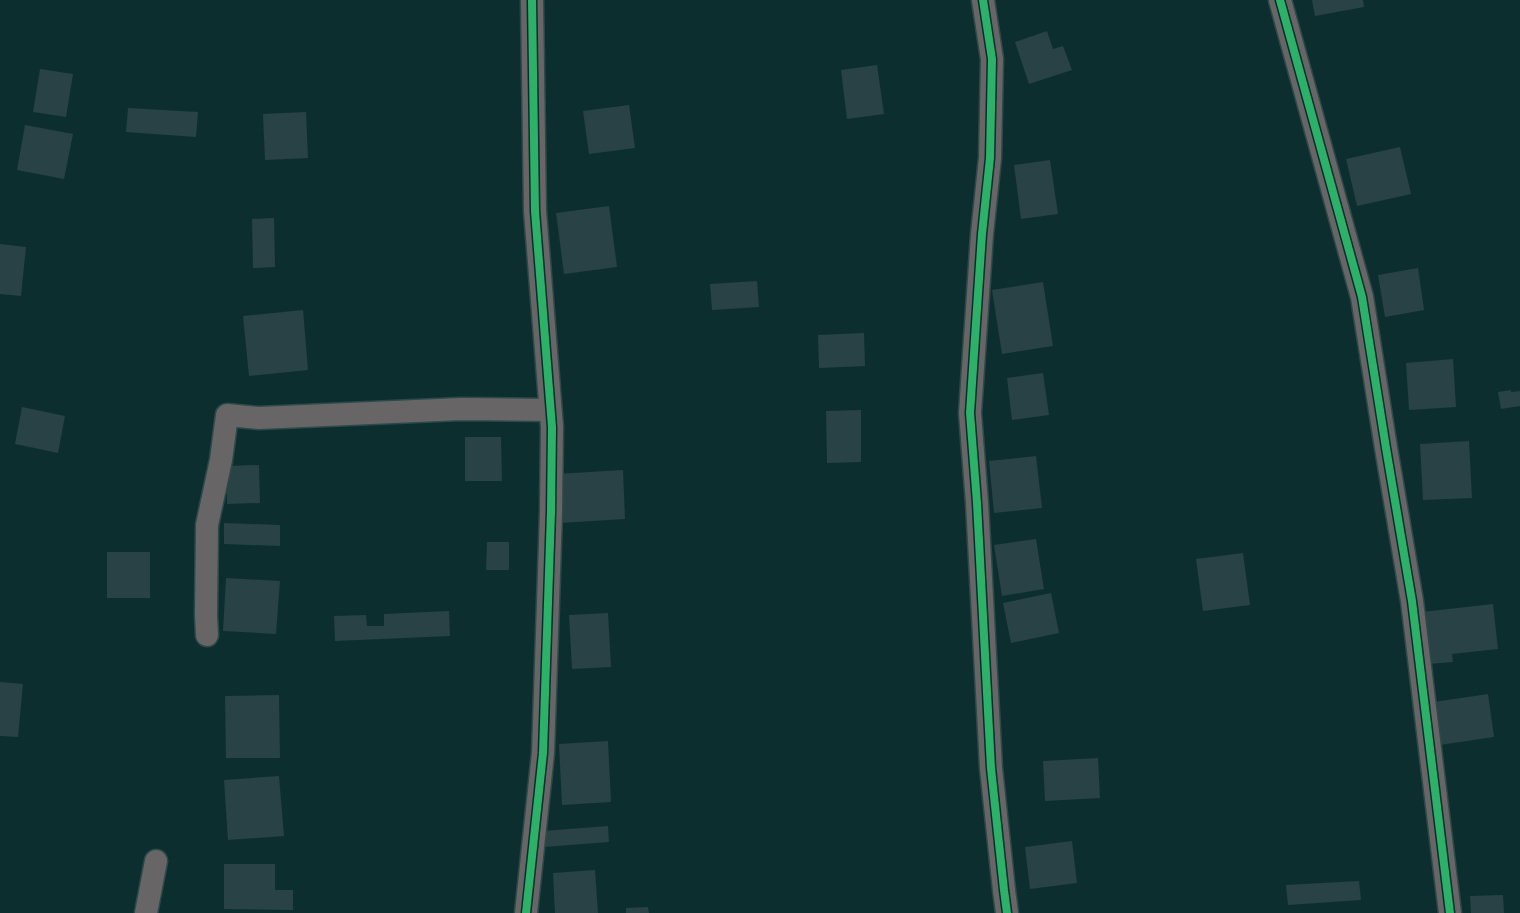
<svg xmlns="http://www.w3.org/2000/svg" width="1520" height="913" font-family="'Varela Round',sans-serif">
<rect width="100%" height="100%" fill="#0d2e2f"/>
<g fill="#284246">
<path d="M1312 0H1363L1364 7 1315 16Z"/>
<path d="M1047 31 1053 49 1063 46 1072 70 1029 84 1015 42Z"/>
<path d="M877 65 884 114 847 119 841 70Z"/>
<path d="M40 69 73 74 66 117 33 112Z"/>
<path d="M629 105 635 148 589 154 583 111Z"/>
<path d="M128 108 198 112 196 137 126 132Z"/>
<path d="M306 112 308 158 265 160 263 114Z"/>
<path d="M25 125 73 134 64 179 17 170Z"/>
<path d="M1400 147 1411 194 1357 206 1346 159Z"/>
<path d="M1050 160 1058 214 1021 219 1014 165Z"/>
<path d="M609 206 617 267 564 274 556 213Z"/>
<path d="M274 218 275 267 253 268 252 219Z"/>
<path d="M0 244 26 247 21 296 0 294Z"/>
<path d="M1418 268 1424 310 1385 317 1378 275Z"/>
<path d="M757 281 759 307 712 310 710 284Z"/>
<path d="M1043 282 1053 346 1002 354 992 290Z"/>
<path d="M303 310 308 370 249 376 243 316Z"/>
<path d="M864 333 865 366 819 368 818 335Z"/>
<path d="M1453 359 1456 407 1409 410 1406 363Z"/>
<path d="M1043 373 1049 415 1012 420 1007 378Z"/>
<path d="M1511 390V392L1520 391V406L1501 409 1498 392Z"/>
<path d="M22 407 65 416 58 453 15 444Z"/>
<path d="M861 410V462L827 463 826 411Z"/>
<path d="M465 437H501L502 481H465Z"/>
<path d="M1469 441 1472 498 1423 500 1420 444Z"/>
<path d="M1036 456 1042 508 994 513 989 461Z"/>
<path d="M259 465 260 503 227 504V466Z"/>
<path d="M623 470 625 519 559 523 556 474Z"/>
<path d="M224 523 280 525V546L224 544Z"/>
<path d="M1036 539 1044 589 1002 596 994 545Z"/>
<path d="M487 542H509V570H486Z"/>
<rect x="107" y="552" width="43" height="46"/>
<path d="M1243 553 1250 605 1203 611 1196 559Z"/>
<path d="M226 578 280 581 276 634 223 631Z"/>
<path d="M1051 593 1059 633 1011 643 1003 603Z"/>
<path d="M1493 604 1498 649 1452 654 1453 662 1428 664 1422 612Z"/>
<path d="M449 611 450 636 335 641 334 616 366 615 367 626H384V614Z"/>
<path d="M608 613 611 667 572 669 569 615Z"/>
<path d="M0 682 23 684 18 737 0 736Z"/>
<path d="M1488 694 1494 737 1440 745 1434 702Z"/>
<path d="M279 695 280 758H226L225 696Z"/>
<path d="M608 741 611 802 562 805 559 744Z"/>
<path d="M1098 758 1100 798 1045 801 1043 761Z"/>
<path d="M279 776 284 836 228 840 224 780Z"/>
<path d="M608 826 609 842 544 847 543 831Z"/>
<path d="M1072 841 1077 883 1030 889 1025 847Z"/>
<path d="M224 864H275V890H293V910L224 909Z"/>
<path d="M595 870 598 913H555L553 873Z"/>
<path d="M1359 881 1361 900 1288 905 1286 885Z"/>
<path d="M1503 895 1504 913H1471L1470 896Z"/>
<path d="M648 907 649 913H626V908Z"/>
</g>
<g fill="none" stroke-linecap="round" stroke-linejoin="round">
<defs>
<g id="minor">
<path d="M983 0 992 59 990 158 982 234 970 413 977 503 991 768 1004 890 1007 913"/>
<path d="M1280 0 1362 297 1386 448 1412 601 1450 913"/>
<path d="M207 635 206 615 207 525 221 460 227 415 259 418 461 409 550 410"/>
<path d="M146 913 156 861"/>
<path d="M526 913 543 753 551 512 552 427 535 211 532 0"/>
</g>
</defs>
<use href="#minor" stroke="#2d494a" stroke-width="25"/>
<use href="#minor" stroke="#676565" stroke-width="22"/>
<defs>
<g id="cycleway">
<path d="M983 0 992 59 990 158 982 234 970 413 977 503 991 768 1004 890 1007 913"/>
<path d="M1280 0 1362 297 1386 448 1412 601 1450 913"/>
<path d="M526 913 543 753 551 512 552 427 535 211 532 0"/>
</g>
</defs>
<use href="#cycleway" stroke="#082f2f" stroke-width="11"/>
<use href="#cycleway" stroke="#2db169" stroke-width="8"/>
</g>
</svg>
